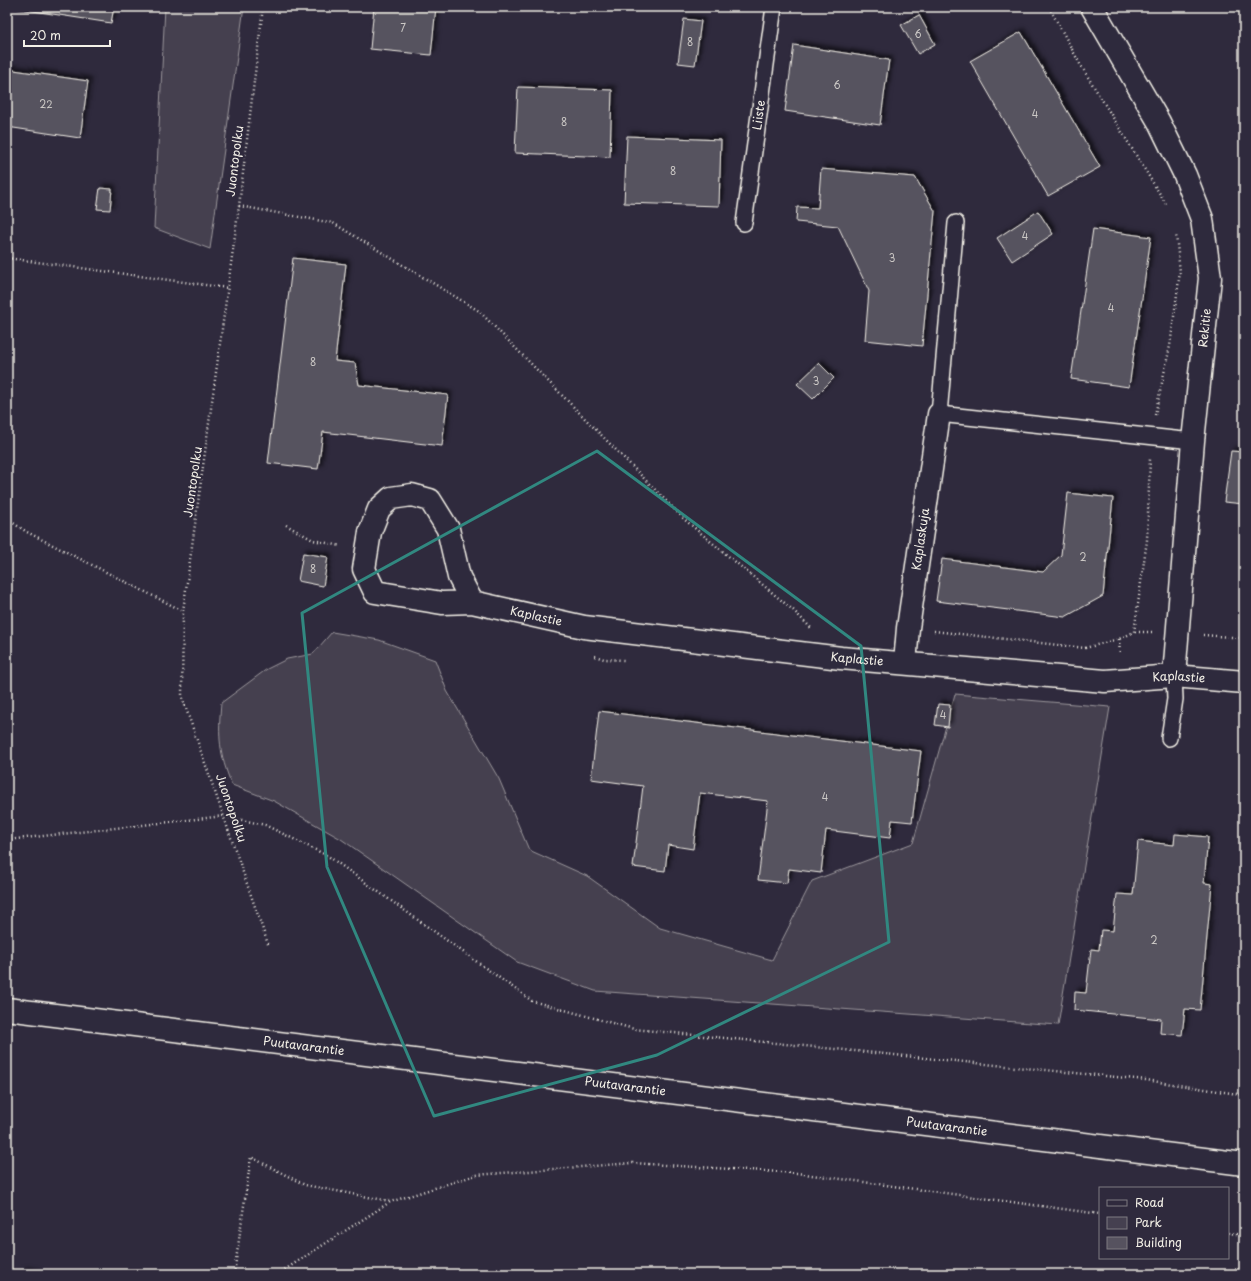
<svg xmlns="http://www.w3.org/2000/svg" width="1251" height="1281" font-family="'Playpen Sans',sans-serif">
<defs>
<filter id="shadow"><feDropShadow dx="3.5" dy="-3.5" stdDeviation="2" flood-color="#0009"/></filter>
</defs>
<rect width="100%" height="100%" fill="#2f2a3d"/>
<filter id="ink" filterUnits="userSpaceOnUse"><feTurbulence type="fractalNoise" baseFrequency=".025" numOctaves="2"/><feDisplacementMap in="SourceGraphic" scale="8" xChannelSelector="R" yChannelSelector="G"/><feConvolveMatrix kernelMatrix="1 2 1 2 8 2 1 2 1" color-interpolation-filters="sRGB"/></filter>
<g filter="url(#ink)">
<g fill="#454050" stroke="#9c989c">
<path d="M165 7H244L210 249 154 228Z"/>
<path d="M332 632 379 640 435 660 447 691 499 779 529 850 587 876 660 928 772 960 812 881 913 843 955 694 1110 707 1058 1025 595 991 517 962 341 839 274 801 232 785C219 754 218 736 221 703L267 669 287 659 313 654Z"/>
</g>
<g fill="#56525f" stroke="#f4f1e8" filter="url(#shadow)">
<path d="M7 7H114L111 23Z"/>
<path d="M374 7H436L431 55 370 49Z"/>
<path d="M919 15 935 44 918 54 901 25Z"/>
<path d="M684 19 701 21 695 65 678 63Z"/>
<path d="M1021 32 1100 167 1048 196 970 61Z"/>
<path d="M794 45 889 60 880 125 785 111Z"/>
<path d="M7 69 88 81 80 138 7 127Z"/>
<path d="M518 87 612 90 610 157 515 153Z"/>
<path d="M627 136 721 140 719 206 624 203Z"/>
<path d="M821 169 915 177 935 211 922 346 865 340 869 291 838 226 796 222 797 207 818 208Z"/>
<path d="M100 188 112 189 110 210 97 209Z"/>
<path d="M1038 211 1053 234 1012 261 997 238Z"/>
<path d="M1093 229 1151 237 1129 387 1071 379Z"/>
<path d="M293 258 346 264 335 361 355 363 359 385 448 395 442 446 323 432 318 469 268 463Z"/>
<path d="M819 363 834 378 813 399 797 384Z"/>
<path d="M1231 451 1244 452V504L1224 502Z"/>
<path d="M1068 493 1113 498 1103 596 1065 617 936 601 942 559 1043 572 1061 555Z"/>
<path d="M303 553 328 557 323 586 298 581Z"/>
<path d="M938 704 950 705 948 727 935 725Z"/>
<path d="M599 711 921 751 912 822 892 820 890 838 826 830 821 873 789 869 787 883 758 880 768 801 700 793 693 849 668 845 665 871 633 867 643 786 591 779Z"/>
<path d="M1175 834 1208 837 1204 883 1212 884 1200 1010 1185 1009 1182 1035 1160 1033 1161 1019 1074 1010 1075 992 1086 993 1091 949 1099 950 1101 930 1113 931 1117 894 1133 895 1138 841 1174 845Z"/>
<path d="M23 1271 37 1274H22Z"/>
</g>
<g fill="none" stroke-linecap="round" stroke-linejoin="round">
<defs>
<g id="service">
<path id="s1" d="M744 223 774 7"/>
<path d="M956 223 939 414 1193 441"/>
<path d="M1169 738 1175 699 1174 676"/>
</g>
<g id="minor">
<path d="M1092 7 1159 122 1185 175 1202 219 1210 278 1193 441 1174 676"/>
<path id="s2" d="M472 602 459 577 448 529 430 500 412 495 391 498 379 509 370 532 364 569 375 592 442 603 472 602 584 627 841 658 1105 681 1174 676 1244 682"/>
<path id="s3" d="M905 663 908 628 939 414"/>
</g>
<g id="secondary">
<path id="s4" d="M7 1009 1244 1164"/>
</g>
</defs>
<use href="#service" stroke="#f4f1e8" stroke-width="18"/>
<use href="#minor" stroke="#f4f1e8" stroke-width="25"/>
<use href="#secondary" stroke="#f4f1e8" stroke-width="25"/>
<g stroke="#f4f1e8" stroke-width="2.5" stroke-dasharray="1 3" stroke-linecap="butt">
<path d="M263 7 239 206 183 611 182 697 269 947"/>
<path d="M1049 7 1080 64 1166 204"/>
<path d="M239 206 333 223 479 311 685 520 793 610 811 628"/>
<path d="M7 258 228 288"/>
<path d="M1155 415 1170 346 1180 272 1176 235"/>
<path d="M7 519 27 532 183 611"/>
<path d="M286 525 313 540 341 546"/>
<path d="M934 631 1085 648 1119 639 1134 632 1147 540 1150 458"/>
<path d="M1135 632H1152"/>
<path d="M1203 635 1244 638"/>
<path d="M1119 639 1120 655"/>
<path d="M595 656 604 659 625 660"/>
<path d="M7 840 224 816 265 825 328 856 532 1001 634 1029 1146 1080 1244 1095"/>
<path d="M1244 1204 1240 1235 1244 1258"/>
<path d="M1228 1233 1244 1235"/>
<path d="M234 1274 251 1157 305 1185 389 1201"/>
<path d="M278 1274 390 1202 476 1175 632 1163 797 1173 1100 1214"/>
</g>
<use href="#service" stroke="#2f2a3d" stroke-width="15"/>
<use href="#minor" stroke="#2f2a3d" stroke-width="22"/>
<use href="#secondary" stroke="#2f2a3d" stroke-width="22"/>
</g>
</g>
<path fill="none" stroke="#318880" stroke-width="3" stroke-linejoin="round" d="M597 451 861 646 889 942 657 1055 434 1116 327 867 302 613Z"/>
<g text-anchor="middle" stroke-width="4" stroke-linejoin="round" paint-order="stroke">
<g font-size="10" fill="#ccc9c6">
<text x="403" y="32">7</text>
<text x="918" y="38">6</text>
<text x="690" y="46">8</text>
<text x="837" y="89">6</text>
<text x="46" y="108">22</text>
<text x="1035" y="118">4</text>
<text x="564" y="126">8</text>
<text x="673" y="175">8</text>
<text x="1025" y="240">4</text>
<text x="892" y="262">3</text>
<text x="1111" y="312">4</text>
<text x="313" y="366">8</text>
<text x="816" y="385">3</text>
<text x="1083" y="561">2</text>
<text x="313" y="573">8</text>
<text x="943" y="719">4</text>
<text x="825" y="801">4</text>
<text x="1154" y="944">2</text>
</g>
<g font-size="12" fill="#f4f1e8" stroke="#2f2a3d">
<text dy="4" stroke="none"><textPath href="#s1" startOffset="109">Liiste</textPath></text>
<text transform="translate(235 161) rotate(-83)" y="4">Juontopolku</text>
<text transform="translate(1205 328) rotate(-84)" y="4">Rekitie</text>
<text transform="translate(193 482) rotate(-82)" y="4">Juontopolku</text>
<text dy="4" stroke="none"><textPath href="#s3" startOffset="125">Kaplaskuja</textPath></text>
<text dy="4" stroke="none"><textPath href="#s2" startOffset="419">Kaplastie</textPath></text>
<text dy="4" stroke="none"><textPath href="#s2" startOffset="743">Kaplastie</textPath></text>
<text dy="4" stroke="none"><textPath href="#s2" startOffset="1066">Kaplastie</textPath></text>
<text transform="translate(231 808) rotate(71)" y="4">Juontopolku</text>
<text dy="4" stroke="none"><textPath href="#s4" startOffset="299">Puutavarantie</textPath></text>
<text dy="4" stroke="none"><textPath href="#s4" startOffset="623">Puutavarantie</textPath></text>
<text dy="4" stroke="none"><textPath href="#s4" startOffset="947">Puutavarantie</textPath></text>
</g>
</g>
<rect width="1251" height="1281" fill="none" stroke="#2f2a3d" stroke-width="24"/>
<rect x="12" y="12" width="1227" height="1257" fill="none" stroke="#f4f1e8" stroke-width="1.5" filter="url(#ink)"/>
<rect x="1099" y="1187" width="130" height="72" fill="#2f2a3d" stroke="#7e7a81"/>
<rect x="1107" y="1200" width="20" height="6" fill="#2f2a3d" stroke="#7e7a81"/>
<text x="1135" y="1207" font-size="12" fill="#f4f1e8">Road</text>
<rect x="1107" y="1217" width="20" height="12" fill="#454050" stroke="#7e7a81"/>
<text x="1135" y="1227" font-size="12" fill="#f4f1e8">Park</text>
<rect x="1107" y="1237" width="20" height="12" fill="#56525f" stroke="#7e7a81"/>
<text x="1135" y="1247" font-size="12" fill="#f4f1e8">Building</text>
<path d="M24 40v6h86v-6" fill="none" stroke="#f4f1e8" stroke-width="2"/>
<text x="30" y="40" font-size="12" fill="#f4f1e8" stroke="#2f2a3d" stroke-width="3" paint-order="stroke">20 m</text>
</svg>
